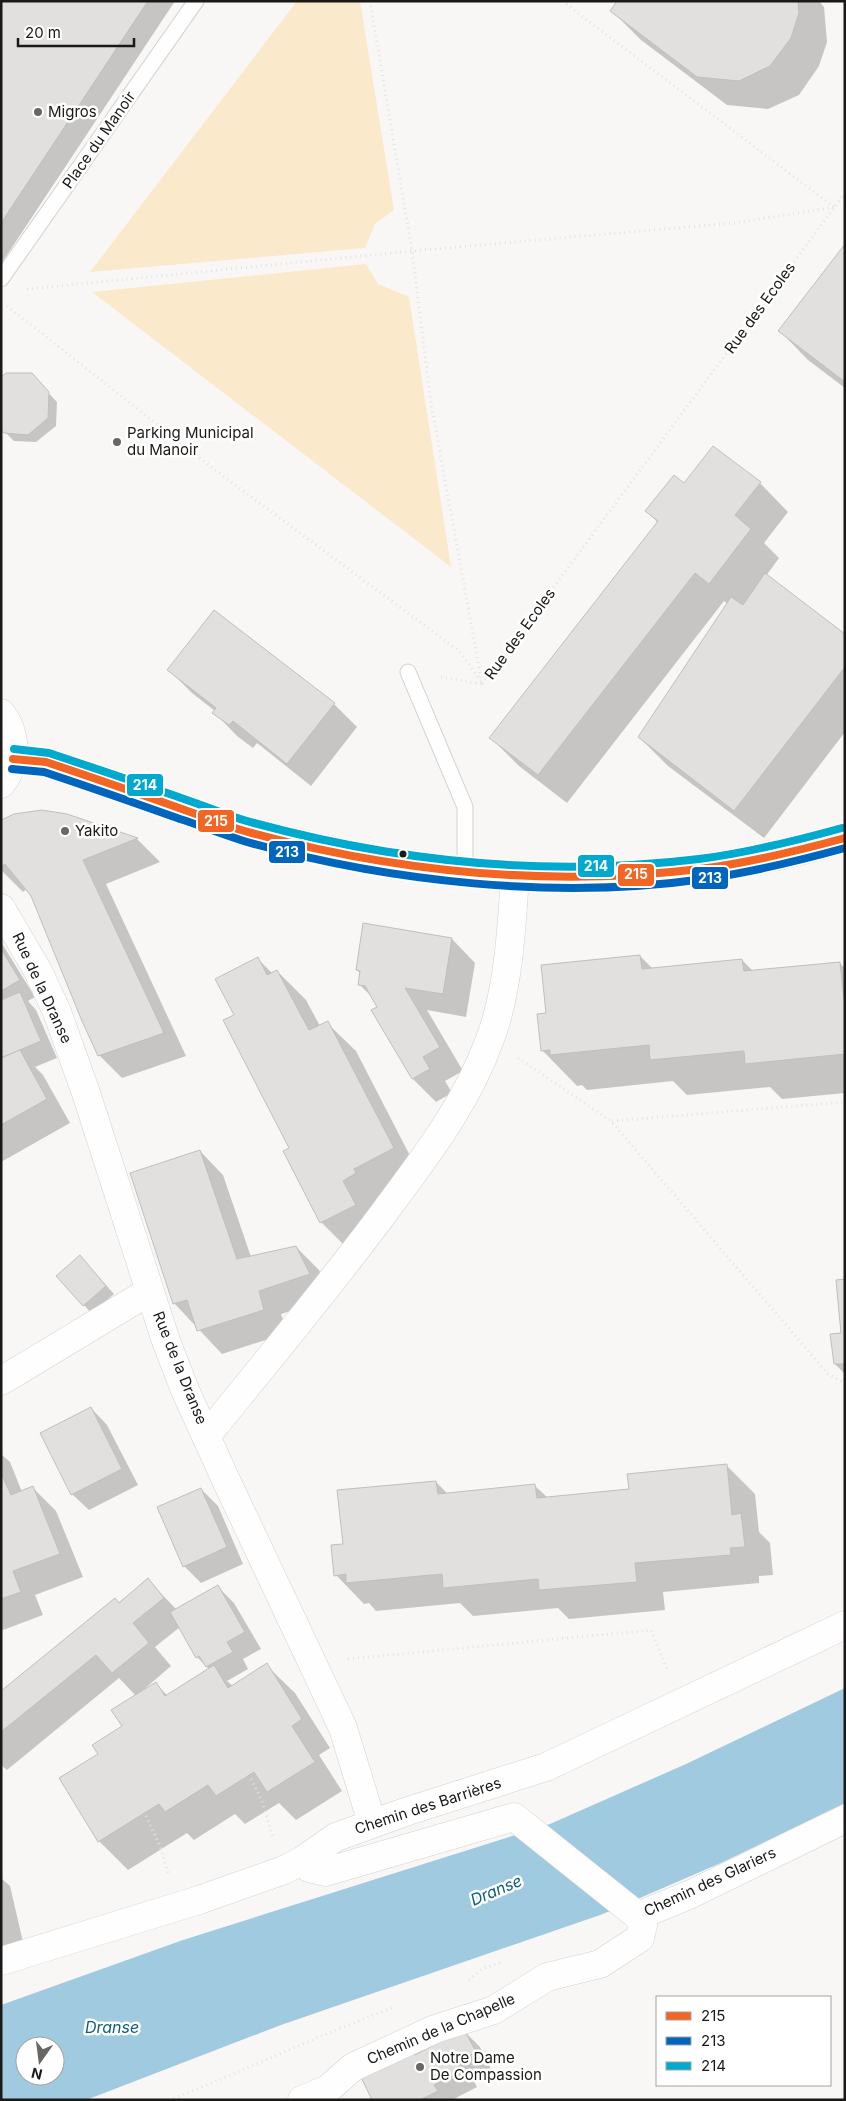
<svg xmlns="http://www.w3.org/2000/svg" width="846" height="2101" font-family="Inter,sans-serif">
<rect width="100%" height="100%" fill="#f9f7f5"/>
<g fill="#fbe9cc">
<path d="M297 1H360L394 210 375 224 365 248 90 272Z"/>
<path d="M366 264 378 284 409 297 451 567 92 292Z"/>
</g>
<path fill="#9fcadf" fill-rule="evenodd" d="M845 1688V1803L723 1862 603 1914 281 2025 86 2100H1V2005L183 1940 550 1824 686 1764ZM25 2046H55V2076H25Z"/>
<g fill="#0003" fill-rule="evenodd">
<path d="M1 1H175L1 264Z"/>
<path d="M617 1H819L824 7 827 42 819 66 799 95 768 109 727 105 641 40 612 11Z"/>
<path d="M845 246V388L808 360 780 331Z"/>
<path d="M37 381 57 402 56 426 36 442 14 441 1 428Z"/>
<path d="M760 483 788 512 764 543 779 558 766 576 845 636V732L764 838 668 766 639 737 728 604 724 601 567 803 519 766 491 738 658 523 647 511Z"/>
<path d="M169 670 334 704 357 727 311 786 257 743 253 748 237 736 214 712 215 711 192 693Z"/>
<path d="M67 815 137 839 160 862 106 884 186 1056 122 1078 99 1055 32 896 27 889 23 892 1 870V821Z"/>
<path d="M365 925 452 939 475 963 466 1017 427 1010 463 1071 445 1081 452 1093 436 1102 413 1079 379 1007 375 1000 359 984 361 974 357 970Z"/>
<path d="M1 942 35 997 28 1001 36 1010 57 1058 35 1067 43 1075 70 1123 1 1162Z"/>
<path d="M640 956 653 969 742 960 753 971 839 963 845 968V1093L782 1099 770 1087 687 1095 673 1081 587 1090 582 1085 577 1086 542 1050 547 1014Z"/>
<path d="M258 959 273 974 277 971 306 1000 320 1026 327 1023 356 1051 421 1177 350 1251 321 1222 235 1016Z"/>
<path d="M200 1151 223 1175 251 1257 296 1247 319 1270 333 1297 281 1314 287 1333 222 1354 174 1303Z"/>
<path d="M88 1265 114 1294 92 1314 84 1305Z"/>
<path d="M845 1280V1374L835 1364 843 1334Z"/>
<path d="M91 1408 107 1425 138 1485 89 1510 72 1494Z"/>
<path d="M1 1454 10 1462 22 1492 33 1488 56 1511 83 1577 35 1595 43 1615 3 1630 1 1628Z"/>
<path d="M727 1466 755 1494 759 1532 770 1543 773 1575 759 1576V1583L663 1592 665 1610 569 1619 558 1608 473 1616 460 1603 376 1611 369 1603 364 1604 336 1575 344 1545 436 1482 448 1494 535 1486 548 1498 631 1490Z"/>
<path d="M201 1489 218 1506 243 1564 201 1583 184 1566Z"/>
<path d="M148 1580 177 1610 218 1587 234 1603 261 1649 243 1659 248 1669 227 1681 233 1686 266 1665 295 1693 330 1748 319 1755 342 1791 296 1820 279 1803 245 1824 235 1814 194 1840 187 1833 128 1870 99 1841V1754L123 1727 136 1696 119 1678 7 1770 1 1765V1693ZM180 1627 197 1657 209 1669 168 1696 156 1684 143 1692 142 1691 171 1666 155 1647Z"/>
<path d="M1 1878 10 1886 27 1959 1 1965Z"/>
<path d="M464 2031 480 2047 491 2069 473 2079 477 2087 452 2100H374L413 2052 416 2055Z"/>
</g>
<g fill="#e1e0de" stroke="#c1bfbd">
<path d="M1 1H148L1 223Z"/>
<path d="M617 1H798L799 13 791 38 770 66 739 81 697 77 610 11Z"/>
<path d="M845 244V382L778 331Z"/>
<path d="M6 373H32L49 392 48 418 28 435 4 433 1 430V377Z"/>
<path d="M713 446 761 482 735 515 751 529 709 584 695 573 538 775 489 738 658 521 645 511 674 475 684 483Z"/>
<path d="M765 573 845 634V667L734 811 638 737 731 597 743 605Z"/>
<path d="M214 610 335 703 287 764 233 721 229 725 212 713 216 708 167 670Z"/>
<path d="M42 810 67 814 138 838 83 860 164 1033 98 1056 82 1021 31 896 5 864 1 867V820L14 814Z"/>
<path d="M363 923 452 938 443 994 405 988 440 1047 423 1057 430 1069 412 1079 371 1010 377 1007 365 986 358 985 360 971 356 970Z"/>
<path d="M1 949 20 980 1 991Z"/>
<path d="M640 955 642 969 742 959 744 971 840 962 845 1008V1054L745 1064 744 1051 650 1060 649 1045 550 1055V1050L541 1051 537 1014 546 1013 541 965Z"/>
<path d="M258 957 267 975 277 970 309 1030 328 1021 394 1148 354 1169 356 1173 343 1181 356 1205 320 1223 283 1151 289 1148 223 1020 234 1015 215 979Z"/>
<path d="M20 992 41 1041 1 1058V1000Z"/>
<path d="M20 1050 47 1099 1 1125V1058Z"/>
<path d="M200 1150 237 1259 296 1246 310 1274 259 1291 264 1310 197 1331 187 1300 173 1304 130 1173Z"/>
<path d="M80 1255 106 1286 83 1306 56 1276Z"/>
<path d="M845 1279V1367L844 1364H834L830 1334 841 1333 836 1280Z"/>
<path d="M91 1407 122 1469 71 1495 40 1433Z"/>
<path d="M727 1464 732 1515 741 1513 745 1547 730 1548 731 1555 635 1563 637 1582 539 1590 538 1579 443 1588 442 1574 346 1583V1574L334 1576 331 1545 343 1544 337 1490 436 1481 438 1494 535 1484 537 1498 629 1489 627 1474Z"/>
<path d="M1 1473 11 1495 33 1486 60 1554 13 1571 21 1592 1 1599Z"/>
<path d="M201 1488 227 1547 183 1567 157 1507Z"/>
<path d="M148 1578 164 1598 133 1623 149 1643 112 1673 96 1655 1 1732V1691L115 1598 119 1603Z"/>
<path d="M218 1585 245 1632 227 1642 233 1652 206 1667 199 1656 196 1658 170 1612Z"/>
<path d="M267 1663 302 1719 292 1726 315 1762 267 1792 254 1772 216 1796 208 1785 165 1812 159 1804 98 1842 59 1778 98 1754 92 1745 122 1726 111 1710 156 1682 165 1696 214 1665 228 1688Z"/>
<path d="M464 2029 476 2052 457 2062 461 2071 434 2085 438 2091 420 2100H372L361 2077 413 2051 415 2055Z"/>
</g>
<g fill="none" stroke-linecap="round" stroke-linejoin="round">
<defs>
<g id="service">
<path d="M1 279 196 1"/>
<path d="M408 672 465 807V872"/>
</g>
<g id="minor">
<path d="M1 713C17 734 18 763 1 784"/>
<path d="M13 759 46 762C93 778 140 794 186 810 208 818 230 827 252 833 436 885 662 896 845 838"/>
<path d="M1 908 38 971 57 1012 86 1093 166 1341 185 1390 225 1478 343 1728 372 1823"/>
<path d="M1 1381 150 1291"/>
<path d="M207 1435C268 1360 329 1287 386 1210 426 1156 467 1103 490 1039 508 993 512 926 515 875"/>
<path d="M638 1916 691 1894 845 1819"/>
<path d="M1 1961 199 1900 284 1870 303 1860 336 1837 408 1811 546 1767 845 1625"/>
<path d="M302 2100 328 2089 353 2067 435 2029 494 2010 547 1977 600 1964 640 1938 643 1925 638 1916 514 1817 325 1872 309 1868 303 1860"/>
</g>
</defs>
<use href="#service" stroke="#d4d2d0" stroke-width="17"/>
<use href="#minor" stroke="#d4d2d0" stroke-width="29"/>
<g stroke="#e3e3e1" stroke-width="3" stroke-dasharray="1 4" stroke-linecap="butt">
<path d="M370 1 412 251 431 403 482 684"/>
<path d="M562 1 834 207"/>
<path d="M27 289 412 251 734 223 835 207"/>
<path d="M7 306 215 470 459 651 481 681"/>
<path d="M441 677 482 684"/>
<path d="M482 684 845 193"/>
<path d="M518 1058 611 1121 828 1374 845 1384"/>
<path d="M612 1121 845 1102"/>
<path d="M348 1659 651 1630 668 1672"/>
<path d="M251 1779 262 1801 273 1838"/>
<path d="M146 1816 160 1846 169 1875"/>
<path d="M469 1980 482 1969 502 1962"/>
<path d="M169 2100C245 2071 318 2035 395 2007"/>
</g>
<use href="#service" stroke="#fefefe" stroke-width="15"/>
<use href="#minor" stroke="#fefefe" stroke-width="28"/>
<defs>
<path id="bus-1" d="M13 759 46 762C91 777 137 793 182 809 205 817 228 827 252 833 398 872 550 887 700 869 749 863 797 851 845 838"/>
<path id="bus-2" d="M12 769 44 772C89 787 135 803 180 819 202 826 224 835 247 842 389 882 557 900 704 879 752 872 798 861 845 848"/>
<path id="bus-3" d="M14 749 49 753C94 768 139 783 184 799 208 807 230 817 254 823 398 862 550 877 699 859 748 853 795 841 842 828"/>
</defs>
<use href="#bus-1" stroke="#fff" stroke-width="11"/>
<use href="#bus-2" stroke="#fff" stroke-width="11"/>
<use href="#bus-3" stroke="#fff" stroke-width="11"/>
<use href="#bus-1" stroke="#f26522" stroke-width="8"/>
<use href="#bus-2" stroke="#0065bd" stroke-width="8"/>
<use href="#bus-3" stroke="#00a9ce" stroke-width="8"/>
</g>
<g fill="#686765" stroke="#fff" stroke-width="2">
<circle cx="38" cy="112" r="5"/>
<circle cx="117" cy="442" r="5"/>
<circle cx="65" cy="831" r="5"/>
<circle cx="420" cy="2067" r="5"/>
</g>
<circle fill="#1a1917" stroke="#fff" stroke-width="2" cx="403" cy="854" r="4.5"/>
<g text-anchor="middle" stroke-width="5" stroke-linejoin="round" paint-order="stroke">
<g font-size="15" fill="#1a1917" stroke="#fff" text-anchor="start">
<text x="48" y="117">Migros</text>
<text x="127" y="438">Parking Municipal<tspan x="127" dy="17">du Manoir</tspan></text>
<text x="75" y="836">Yakito</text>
<text x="430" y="2063">Notre Dame<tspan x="430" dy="17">De Compassion</tspan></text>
</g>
<g font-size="15" fill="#1a1917" stroke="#fff">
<text transform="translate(99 140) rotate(-55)" y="5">Place du Manoir</text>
<text transform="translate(760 308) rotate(-54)" y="5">Rue des Ecoles</text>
<text transform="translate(520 634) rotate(-54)" y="5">Rue des Ecoles</text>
<text transform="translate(42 988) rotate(65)" y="5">Rue de la Dranse</text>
<text transform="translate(180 1368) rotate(68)" y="5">Rue de la Dranse</text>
<text transform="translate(428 1806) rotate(-18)" y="5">Chemin des Barrières</text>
<text transform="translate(710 1882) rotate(-25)" y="5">Chemin des Glariers</text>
<text transform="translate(441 2029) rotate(-23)" y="5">Chemin de la Chapelle</text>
</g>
<g font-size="16" font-style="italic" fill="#0e5f7d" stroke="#fff">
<text transform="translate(496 1890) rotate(-23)" y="6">Dranse</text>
<text x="112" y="2033">Dranse</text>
</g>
</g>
<g stroke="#fff" stroke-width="2">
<rect x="126" y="773" width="38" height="24" rx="5" fill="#00a9ce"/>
<rect x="197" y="809" width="38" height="24" rx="5" fill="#f26522"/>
<rect x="268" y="840" width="38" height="24" rx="5" fill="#0065bd"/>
<rect x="577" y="854" width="38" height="24" rx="5" fill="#00a9ce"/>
<rect x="617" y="863" width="38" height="24" rx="5" fill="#f26522"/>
<rect x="691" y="866" width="38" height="24" rx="5" fill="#0065bd"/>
</g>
<g font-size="14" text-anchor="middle" font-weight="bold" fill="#fff">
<text x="145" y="790">214</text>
<text x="216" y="826">215</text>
<text x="287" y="857">213</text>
<text x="596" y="871">214</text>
<text x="636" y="879">215</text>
<text x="710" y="883">213</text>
</g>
<rect width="846" height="2101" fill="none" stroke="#1a1917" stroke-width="5"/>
<rect x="656" y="1996" width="175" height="90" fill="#ffffff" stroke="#a3a3a2"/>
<rect x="666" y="2012" width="25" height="8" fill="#f26522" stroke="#a3a3a2"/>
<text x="701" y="2021" font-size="15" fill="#1a1917">215</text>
<rect x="666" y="2037" width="25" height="8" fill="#0065bd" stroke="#a3a3a2"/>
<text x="701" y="2046" font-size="15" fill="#1a1917">213</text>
<rect x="666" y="2062" width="25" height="8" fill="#00a9ce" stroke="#a3a3a2"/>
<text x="701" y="2071" font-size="15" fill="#1a1917">214</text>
<g transform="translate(40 2061) rotate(194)"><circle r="24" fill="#ffffff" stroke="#a3a3a2"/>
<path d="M0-4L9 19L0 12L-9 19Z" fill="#686765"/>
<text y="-8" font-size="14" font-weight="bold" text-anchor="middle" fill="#1a1917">N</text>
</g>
<path d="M18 38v8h116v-8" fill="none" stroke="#1a1917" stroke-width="2.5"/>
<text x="25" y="38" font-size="15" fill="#1a1917" stroke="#ffffff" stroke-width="4" paint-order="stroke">20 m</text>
</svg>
